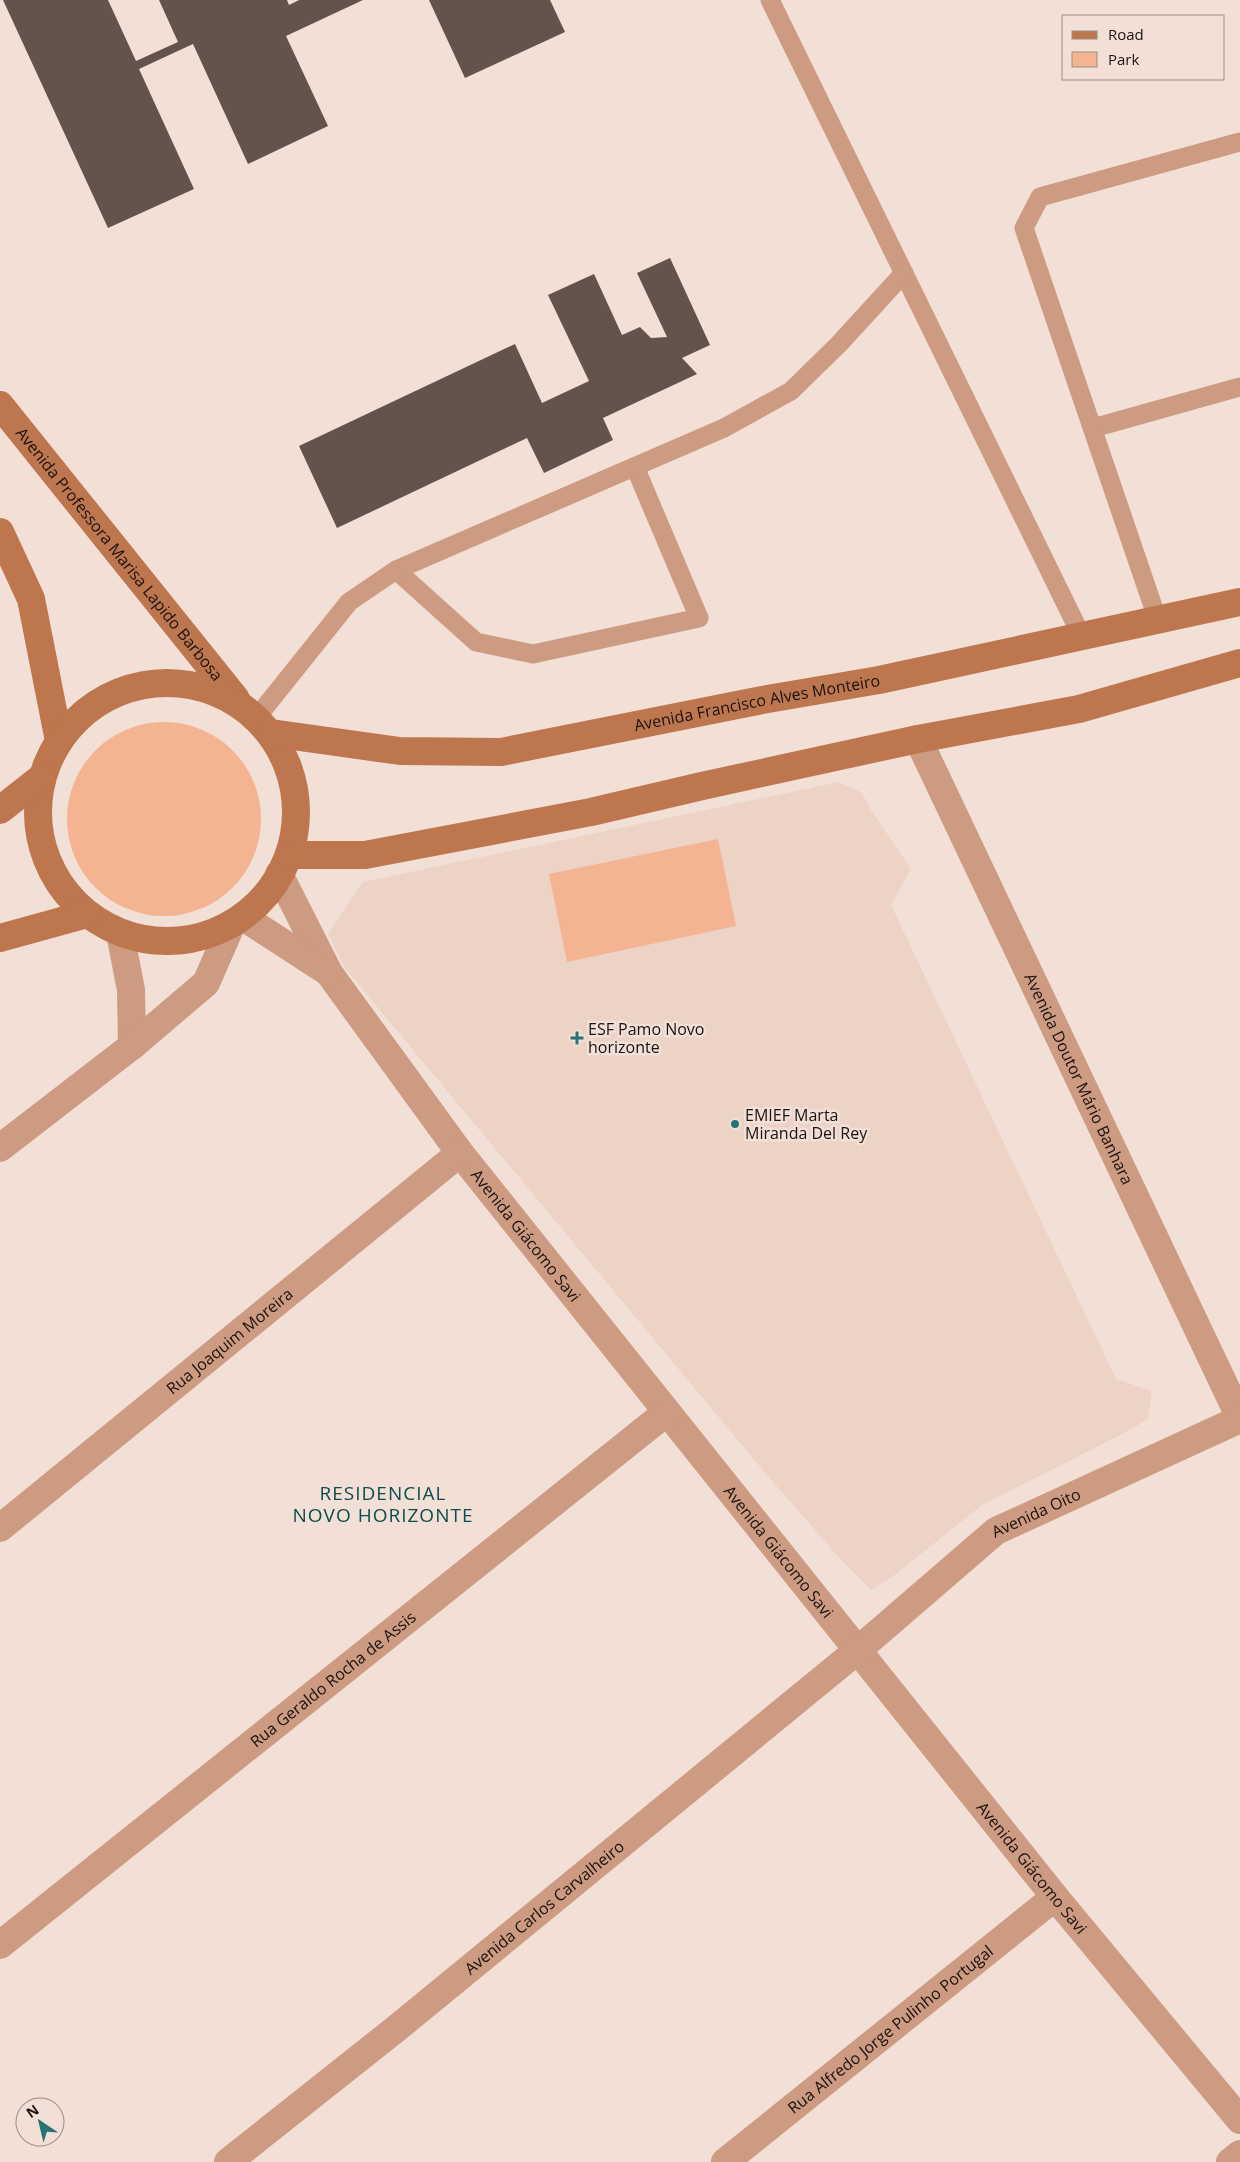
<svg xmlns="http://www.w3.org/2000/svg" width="1240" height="2162" font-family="'Open Sans',sans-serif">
<rect width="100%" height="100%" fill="#f2dfd6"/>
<path fill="#edd3c6" d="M839 782 862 793 871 810 911 869 891 905 1116 1379 1152 1391 1148 1418 1132 1429 982 1505 896 1574 871 1590 841 1560 761 1468 344 967 328 933 363 882Z"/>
<g fill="#f4b391">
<circle cx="164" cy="819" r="97"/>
<path d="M718 839 736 926 567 962 549 874Z"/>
</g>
<g fill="#63534b">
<path d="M3 0H108L136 61 178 42 159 0H287L289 5 299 0H363L286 36 328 126 248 164 193 44 139 69 194 189 108 228Z"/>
<path d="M429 0H550L565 32 465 78Z"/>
<path d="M670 258 710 345 682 358 697 374 603 418 613 440 544 473 527 438 337 528 299 446 515 344 542 403 589 381 548 295 594 274 622 335 640 327 651 338 667 337 637 273Z"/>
</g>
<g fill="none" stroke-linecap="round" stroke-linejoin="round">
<g stroke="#cd9b81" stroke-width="19">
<path d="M770 0 1082 637"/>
<path d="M1093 428 1240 387"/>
<path d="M396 570 476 642 533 654 699 618 635 467"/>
<path d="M1158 621 1024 228 1040 197 1240 142"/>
<path d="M257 717 349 602 396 570 724 428 791 391 839 344 904 273"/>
</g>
<g stroke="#cd9b81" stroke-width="28">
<path id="s1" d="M918 739 1240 1418"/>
<path id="s2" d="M279 874 329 973 460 1153 1055 1897 1240 2120"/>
<path d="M243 917 328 972"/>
<path d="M120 933 131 990 132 1046"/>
<path d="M0 1148 132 1046 206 983 231 926"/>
<path id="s3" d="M0 1528 460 1153"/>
<path id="s4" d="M0 1945 667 1412"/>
<path id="s5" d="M228 2162 397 2028 858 1650 996 1531 1240 1419"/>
<path id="s6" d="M725 2162 1055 1897"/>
<path d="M1230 2162 1240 2154"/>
</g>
<g stroke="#be764e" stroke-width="28">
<path id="s7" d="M0 405 236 699"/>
<path d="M0 532 31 599 59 741"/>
<circle cx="167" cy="812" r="129"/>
<path id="s8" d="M271 733 400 751 501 752 762 700 879 680 1240 602"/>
<path d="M0 810 42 777"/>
<path d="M290 855H365L591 812 702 786 918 739 1079 709 1240 663"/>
<path d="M0 938 87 914"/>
</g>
</g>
<g fill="#287376" stroke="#f2dfd6" stroke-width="2">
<path d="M574.5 1030.5h5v5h5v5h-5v5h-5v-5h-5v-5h5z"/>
<circle cx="735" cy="1124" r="5"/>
</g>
<g text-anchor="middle" stroke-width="5" stroke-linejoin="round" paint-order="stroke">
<g font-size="16" fill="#19120f" stroke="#f2dfd6">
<text dy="6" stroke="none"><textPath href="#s7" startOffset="191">Avenida Professora Marisa Lapido Barbosa</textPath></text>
<text dy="6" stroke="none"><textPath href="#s8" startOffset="492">Avenida Francisco Alves Monteiro</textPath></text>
<text dy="6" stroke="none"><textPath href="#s1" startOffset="376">Avenida Doutor Mário Banhara</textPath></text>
<text dy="6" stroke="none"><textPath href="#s2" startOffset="439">Avenida Giácomo Savi</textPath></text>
<text dy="6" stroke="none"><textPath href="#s3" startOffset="296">Rua Joaquim Moreira</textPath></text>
<text dy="6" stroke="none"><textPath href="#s5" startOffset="1038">Avenida Oito</textPath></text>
<text dy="6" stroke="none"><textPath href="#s2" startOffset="844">Avenida Giácomo Savi</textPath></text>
<text dy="6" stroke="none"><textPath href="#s4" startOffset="426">Rua Geraldo Rocha de Assis</textPath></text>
<text dy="6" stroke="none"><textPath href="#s2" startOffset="1249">Avenida Giácomo Savi</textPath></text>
<text dy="6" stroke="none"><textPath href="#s5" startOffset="406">Avenida Carlos Carvalheiro</textPath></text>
<text dy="6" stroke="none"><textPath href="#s6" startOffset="212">Rua Alfredo Jorge Pulinho Portugal</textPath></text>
</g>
<g font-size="16" fill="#19120f" stroke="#f2dfd6" text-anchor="start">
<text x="588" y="1035">ESF Pamo Novo<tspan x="588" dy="18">horizonte</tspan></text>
<text x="745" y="1121">EMIEF Marta<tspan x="745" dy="18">Miranda Del Rey</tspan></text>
</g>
<g font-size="19" letter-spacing="1" fill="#0d4c4f" stroke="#f2dfd6">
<text x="383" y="1500">RESIDENCIAL<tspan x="383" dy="22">NOVO HORIZONTE</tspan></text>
</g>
</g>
<rect x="1062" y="15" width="162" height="65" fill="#f2dfd6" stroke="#9b8d86"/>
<rect x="1072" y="31" width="25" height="8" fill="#be764e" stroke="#9b8d86"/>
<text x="1108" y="40" font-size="15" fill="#19120f">Road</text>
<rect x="1072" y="52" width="25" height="15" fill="#f4b391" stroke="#9b8d86"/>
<text x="1108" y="65" font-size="15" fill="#19120f">Park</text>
<g transform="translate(40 2122) rotate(325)"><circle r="24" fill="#f2dfd6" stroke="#9b8d86"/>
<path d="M0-4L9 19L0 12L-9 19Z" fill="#287376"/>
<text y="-8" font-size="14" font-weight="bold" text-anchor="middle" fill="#19120f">N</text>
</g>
</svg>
